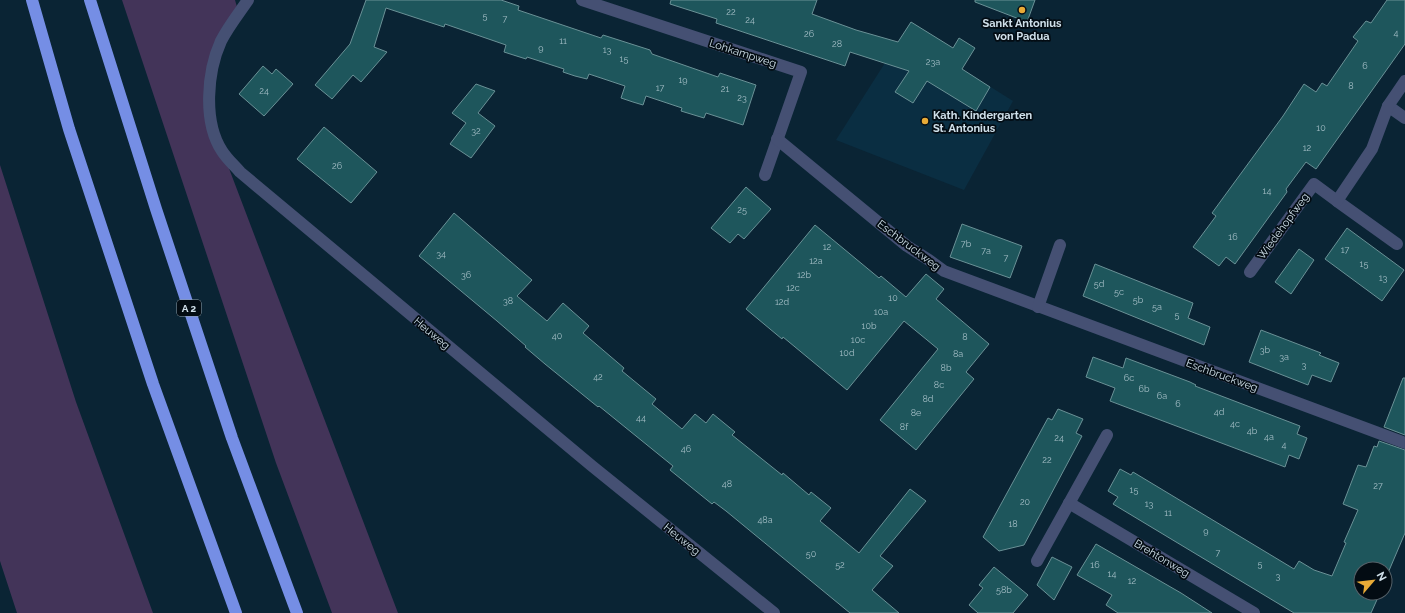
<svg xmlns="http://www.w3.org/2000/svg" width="1405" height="613" font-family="Raleway,sans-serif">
<rect width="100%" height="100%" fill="#0a2434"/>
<path fill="#0a2e42" d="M911 22 943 42 962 69 1013 101 964 190 836 140Z"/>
<g fill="#433459">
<path d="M122 0H235L239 14 221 41 209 92 222 150 398 613H332L276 463Z"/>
<path d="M0 165 76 402 153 613H17L0 561Z"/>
</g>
<g fill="#1e565c" stroke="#6a9196">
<path d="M366 0H501L519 6 518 10 601 38 603 35 650 50 652 54 718 77 720 73 756 85 743 125 706 113 704 118 681 111 682 108 646 96 643 105 633 102 621 98 625 86 589 74 587 79 575 76 563 72 564 69 527 57 526 59 504 52 506 45 445 24 444 27 386 8 374 47 387 52 361 82 353 75 332 99 315 85 350 44Z"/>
<path d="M671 0H817L812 14 856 30 898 42 911 22 953 48 959 38 975 48 962 69 990 87 976 111 927 81 913 103 895 92 909 71 850 52 845 66 716 23 717 19 670 4Z"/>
<path d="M975 0H1035L1027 22 975 2Z"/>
<path d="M1387 0H1405V44L1316 169 1306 162 1286 189 1287 192 1235 264 1226 257 1219 266 1193 247 1216 216 1212 213 1283 116 1304 84 1316 92 1322 83 1327 86 1358 41 1353 37 1366 21 1371 23Z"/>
<path d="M263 66 272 74 276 69 293 84 264 116 239 94Z"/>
<path d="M476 84 495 91 478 113 495 126 471 158 450 144 466 123 452 113Z"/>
<path d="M324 127 377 172 351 203 297 159Z"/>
<path d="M746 187 771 209 744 239 738 234 730 243 711 228Z"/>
<path d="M454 213 532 280 517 296 547 321 563 303 589 326 583 333 624 368 622 371 656 399 652 404 682 429 695 414 706 423 713 414 735 432 732 435 782 475 783 473 809 495 811 492 831 508 820 521 859 553 910 489 926 501 880 556 893 566 872 590 899 613H850L726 511 714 502 712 504 670 470 673 466 599 406 598 407 545 364 525 347 526 346 497 321 419 256Z"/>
<path d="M962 224 1022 246 1010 278 950 257Z"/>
<path d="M815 225 879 278 881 276 906 297 926 274 944 289 936 299 989 344 966 372 974 379 916 450 880 420 938 349 904 321 847 390 783 337 782 339 746 309Z"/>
<path d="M1347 228 1404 270 1382 301 1325 259Z"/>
<path d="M1299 249 1314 260 1291 294 1275 282Z"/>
<path d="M1095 264 1193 303 1188 318 1210 327 1204 345 1083 296Z"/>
<path d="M1261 330 1321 353 1319 355 1339 363 1331 382 1312 375 1308 385 1249 362Z"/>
<path d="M1093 357 1123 368 1126 358 1190 382 1196 385 1195 386 1300 426 1297 434 1307 438 1299 459 1289 455 1285 467 1110 401 1115 388 1086 377Z"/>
<path d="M1403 378H1405V435L1384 427Z"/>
<path d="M1058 409 1083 419 1076 433 1082 436 1024 545 999 551 983 537 1048 418 1052 420Z"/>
<path d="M1379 441 1405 450V533L1385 580V569H1361V593H1380L1371 613H1294L1113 504 1118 497 1108 491 1120 469 1131 475 1133 472 1294 569 1299 561 1314 570 1332 576 1346 543 1344 542 1358 510 1343 504 1358 465 1366 467 1374 446 1377 447Z"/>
<path d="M1096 544 1181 593 1212 613H1118L1106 605 1112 595 1077 575Z"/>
<path d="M1052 557 1072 567 1054 600 1037 585Z"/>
<path d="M994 567 1028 595 1013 613H978L969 605 983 588 979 585Z"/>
</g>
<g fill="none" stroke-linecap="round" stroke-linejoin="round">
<g stroke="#455073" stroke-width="12">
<path d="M248 0C239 13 228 27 221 41 207 72 203 122 222 151 227 159 234 165 240 172L592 466 774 613"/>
<path d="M582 0 801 72 765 175"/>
<path d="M1388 106 1405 118"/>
<path d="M777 139 907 246 929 260 944 271 1405 443"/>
<path d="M1337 201 1397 244"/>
<path d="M1250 272 1314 184 1337 201 1372 149 1388 106 1405 81"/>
<path d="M1038 307 1060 245"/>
<path d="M1069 503 1254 613"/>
<path d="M1037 561 1107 435"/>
</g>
<g stroke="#758ee5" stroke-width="12">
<path d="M32 0 69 129 153 384 236 613"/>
<path d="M90 0 156 209 232 438 297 613"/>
</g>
</g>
<g fill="#e8ab37" stroke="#030c13" stroke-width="1.5">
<circle cx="1022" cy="10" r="4"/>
<circle cx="925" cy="121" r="4"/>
</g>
<g text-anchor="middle" stroke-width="3.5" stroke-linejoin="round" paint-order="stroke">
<g font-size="9" fill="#a4bec6">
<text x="731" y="15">22</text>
<text x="485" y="19">5</text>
<text x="505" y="22">7</text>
<text x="750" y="23">24</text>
<text x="1396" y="36">4</text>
<text x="809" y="37">26</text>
<text x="563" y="44">11</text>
<text x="837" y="47">28</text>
<text x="541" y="51">9</text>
<text x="607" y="53">13</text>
<text x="624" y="62">15</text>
<text x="933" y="65">23a</text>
<text x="1365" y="69">6</text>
<text x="683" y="83">19</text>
<text x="1351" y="89">8</text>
<text x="660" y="91">17</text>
<text x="725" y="92">21</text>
<text x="264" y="94">24</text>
<text x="742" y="101">23</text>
<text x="1321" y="131">10</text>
<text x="476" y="134">32</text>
<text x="1307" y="151">12</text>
<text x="337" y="169">26</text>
<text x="1267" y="194">14</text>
<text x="742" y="213">25</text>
<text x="1233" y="240">16</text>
<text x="966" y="247">7b</text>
<text x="827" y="250">12</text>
<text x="1345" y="253">17</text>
<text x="986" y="254">7a</text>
<text x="441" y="257">34</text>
<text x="1006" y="261">7</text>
<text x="816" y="264">12a</text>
<text x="1364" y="267">15</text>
<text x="466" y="278">36</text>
<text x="804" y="278">12b</text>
<text x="1383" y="281">13</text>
<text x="1099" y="287">5d</text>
<text x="793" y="291">12c</text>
<text x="1119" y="295">5c</text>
<text x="893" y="301">10</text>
<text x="1138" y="303">5b</text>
<text x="508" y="304">38</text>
<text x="782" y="305">12d</text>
<text x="1157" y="310">5a</text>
<text x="881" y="315">10a</text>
<text x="1177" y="318">5</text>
<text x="869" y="329">10b</text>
<text x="557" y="339">40</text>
<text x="965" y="340">8</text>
<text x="858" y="343">10c</text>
<text x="1265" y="353">3b</text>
<text x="847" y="356">10d</text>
<text x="958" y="357">8a</text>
<text x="1284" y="360">3a</text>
<text x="1304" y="368">3</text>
<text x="946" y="371">8b</text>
<text x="598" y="380">42</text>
<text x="1129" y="381">6c</text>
<text x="939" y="388">8c</text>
<text x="1144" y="392">6b</text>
<text x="1162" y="399">6a</text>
<text x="928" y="402">8d</text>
<text x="1178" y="407">6</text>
<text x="1219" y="415">4d</text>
<text x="916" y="416">8e</text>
<text x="641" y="421">44</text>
<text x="1235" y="427">4c</text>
<text x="904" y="430">8f</text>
<text x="1252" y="434">4b</text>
<text x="1269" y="440">4a</text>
<text x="1059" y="441">24</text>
<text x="1284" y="448">4</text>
<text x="686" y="452">46</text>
<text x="1047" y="463">22</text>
<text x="727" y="487">48</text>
<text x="1378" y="489">27</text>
<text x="1134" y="493">15</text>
<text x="1025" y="505">20</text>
<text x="1149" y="507">13</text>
<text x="1168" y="516">11</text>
<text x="765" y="523">48a</text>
<text x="1013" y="527">18</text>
<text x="1206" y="534">9</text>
<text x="1218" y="556">7</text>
<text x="811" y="557">50</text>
<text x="1260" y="567">5</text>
<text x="840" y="568">52</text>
<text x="1095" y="568">16</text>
<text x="1112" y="577">14</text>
<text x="1278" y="579">3</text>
<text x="1132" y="584">12</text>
<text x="1004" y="593">58b</text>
</g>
<rect fill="#030c13" stroke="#92a0aa" stroke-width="1" x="177" y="300" width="24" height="16" rx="3"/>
<g font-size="10" font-weight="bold" fill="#d0e0ea">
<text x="189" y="312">A 2</text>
</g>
<g font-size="11" font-weight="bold" fill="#d0e0ea" stroke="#030c13">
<text x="1022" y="27">Sankt Antonius<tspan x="1022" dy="13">von Padua</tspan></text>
<text x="933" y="119" text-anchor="start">Kath. Kindergarten<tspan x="933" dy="13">St. Antonius</tspan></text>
</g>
<g font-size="11" fill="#d0e0ea" stroke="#030c13">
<text transform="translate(743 53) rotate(18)" y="4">Lohkampweg</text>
<text transform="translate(1283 226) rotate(-54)" y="4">Wiedehopfweg</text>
<text transform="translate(909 245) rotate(37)" y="4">Eschbruckweg</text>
<text transform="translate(432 333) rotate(40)" y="4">Heuweg</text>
<text transform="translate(1222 375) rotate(20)" y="4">Eschbruckweg</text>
<text transform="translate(682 539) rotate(39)" y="4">Heuweg</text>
<text transform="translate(1162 558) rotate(31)" y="4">Brehtonweg</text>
</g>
</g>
<g transform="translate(1373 581) rotate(62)"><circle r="19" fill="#030c13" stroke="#556169"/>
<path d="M0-3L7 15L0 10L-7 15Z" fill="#e8ab37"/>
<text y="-6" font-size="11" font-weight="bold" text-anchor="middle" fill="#d0e0ea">N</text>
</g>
</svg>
